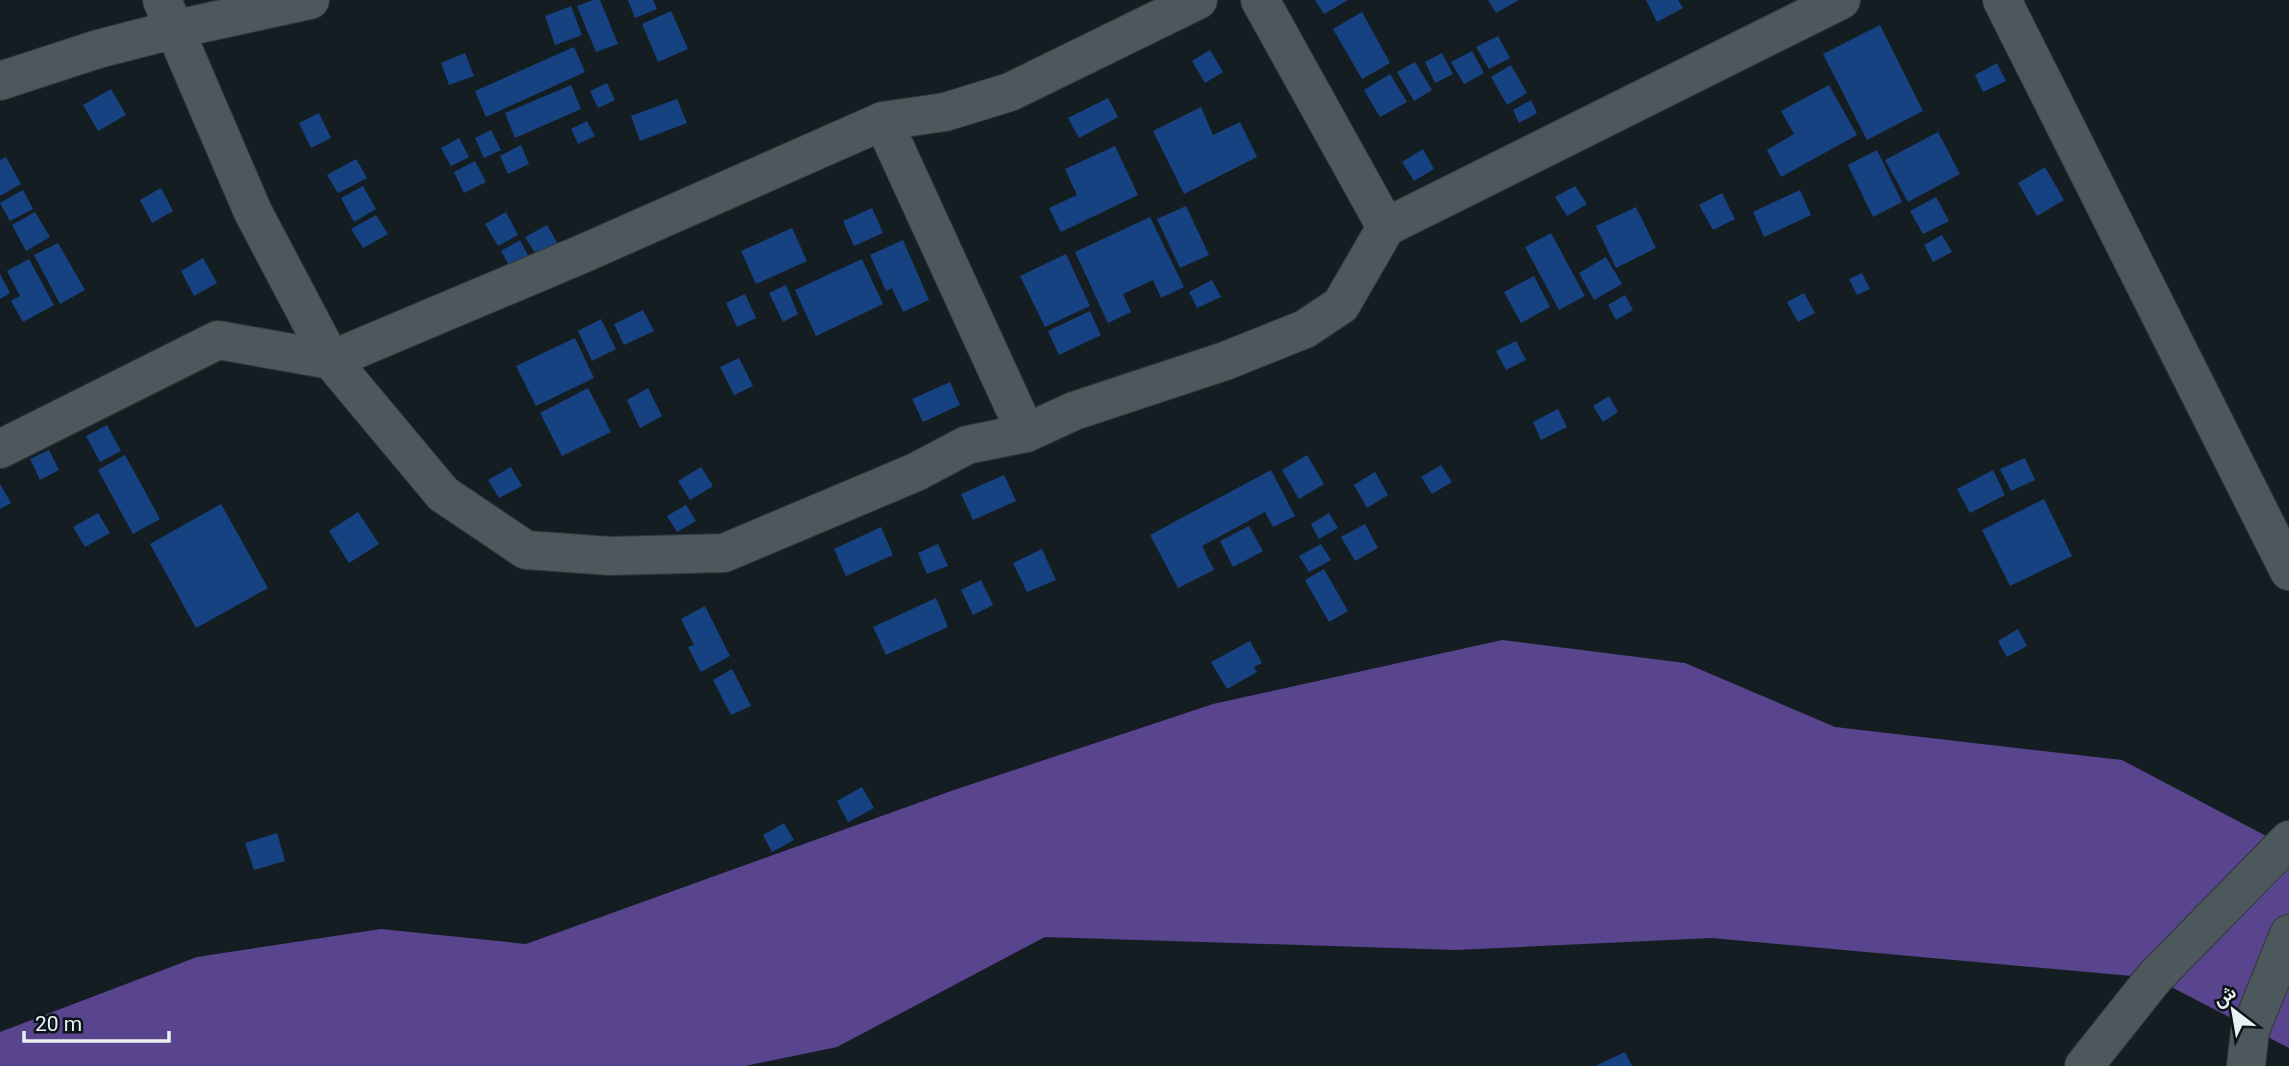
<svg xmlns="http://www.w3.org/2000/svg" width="2289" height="1066" font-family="Roboto,Vazirmatn,sans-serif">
<rect width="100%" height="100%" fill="#141e22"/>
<path fill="#58458e" d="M1502 640 1685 663 1835 727 2122 760 2289 848V1048L2154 978 1712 938 1456 950 1045 937 837 1047 745 1066H0V1032L197 957 381 929 526 944 954 790 1213 704Z"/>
<g fill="#174281">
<path d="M593 0H600L618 44 596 52 577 6Z"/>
<path d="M628 0H653L657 9 635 18Z"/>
<path d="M1315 0H1348L1324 14Z"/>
<path d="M1488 0H1519L1496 13Z"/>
<path d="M1646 0H1678L1683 8 1657 22Z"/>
<path d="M571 6 582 35 555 45 545 16Z"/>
<path d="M671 11 688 49 658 62 642 24Z"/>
<path d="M1362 12 1390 63 1362 79 1333 29Z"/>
<path d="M1880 25 1923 111 1867 140 1823 54Z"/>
<path d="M1498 36 1510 58 1489 69 1476 47Z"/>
<path d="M574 47 585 72 486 117 475 91Z"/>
<path d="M1210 50 1223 72 1205 83 1192 61Z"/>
<path d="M1472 51 1484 73 1464 84 1451 62Z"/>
<path d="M465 53 474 76 449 85 441 63Z"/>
<path d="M1442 53 1453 74 1435 83 1425 62Z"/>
<path d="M1415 62 1432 90 1414 101 1397 72Z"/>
<path d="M1997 63 2006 81 1983 92 1975 75Z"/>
<path d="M1511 65 1527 93 1507 105 1491 77Z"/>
<path d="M1390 74 1407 102 1380 117 1364 90Z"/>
<path d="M607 83 615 100 598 108 590 91Z"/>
<path d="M571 85 581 109 515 138 505 113Z"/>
<path d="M1829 85 1857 135 1781 177 1767 150 1794 134 1781 111Z"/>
<path d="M111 89 126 115 98 131 83 105Z"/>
<path d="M1108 98 1118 117 1079 138 1068 118Z"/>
<path d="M677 99 687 123 640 141 631 116Z"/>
<path d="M1531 100 1537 113 1519 123 1513 110Z"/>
<path d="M1201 107 1213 135 1240 122 1257 157 1184 194 1153 131Z"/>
<path d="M319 113 331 138 311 148 299 123Z"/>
<path d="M587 121 595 136 578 144 571 129Z"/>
<path d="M491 130 501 150 484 158 475 138Z"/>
<path d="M1938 132 1960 174 1908 202 1885 160Z"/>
<path d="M459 138 469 157 451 166 441 148Z"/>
<path d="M521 145 529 164 508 174 500 156Z"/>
<path d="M1115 146 1138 195 1061 232 1049 208 1077 195 1065 169Z"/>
<path d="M1423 149 1434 169 1414 181 1402 162Z"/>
<path d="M1877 150 1902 202 1873 217 1848 165Z"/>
<path d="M6 157 21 184 0 196V160Z"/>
<path d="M356 159 367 178 338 193 327 175Z"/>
<path d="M475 161 486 182 464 193 454 172Z"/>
<path d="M2045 167 2064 200 2037 216 2018 183Z"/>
<path d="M363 186 376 209 354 222 341 198Z"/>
<path d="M1575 186 1587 204 1567 216 1555 197Z"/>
<path d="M161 188 173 211 152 223 140 200Z"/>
<path d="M23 190 33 209 10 221 0 203Z"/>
<path d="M1800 190 1811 215 1764 237 1753 212Z"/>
<path d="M1722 193 1735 219 1713 230 1699 205Z"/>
<path d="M1936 197 1949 221 1923 234 1910 211Z"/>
<path d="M1186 206 1209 255 1180 268 1157 219Z"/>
<path d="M1636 207 1656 248 1616 268 1596 226Z"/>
<path d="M872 208 883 233 854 246 843 221Z"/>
<path d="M35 212 50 237 26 251 12 225Z"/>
<path d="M506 212 518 235 498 246 485 224Z"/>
<path d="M376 215 388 234 363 248 351 229Z"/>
<path d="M1150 217 1184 287 1161 298 1153 280 1123 294 1131 312 1108 323 1075 252Z"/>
<path d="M547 225 558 244 537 256 525 237Z"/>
<path d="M792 228 807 261 756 284 741 251Z"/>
<path d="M1551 233 1585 296 1559 310 1525 247Z"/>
<path d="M1942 235 1952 252 1933 262 1924 245Z"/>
<path d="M520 240 529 257 510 267 501 251Z"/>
<path d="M903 240 929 300 903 312 892 288 886 291 870 255Z"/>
<path d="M58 243 85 290 60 304 34 255Z"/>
<path d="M1066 254 1090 306 1045 327 1020 276Z"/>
<path d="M1606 257 1622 284 1594 300 1579 273Z"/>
<path d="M203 258 217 283 194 296 181 271Z"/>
<path d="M29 259 54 305 23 322 11 301 20 296 7 271Z"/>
<path d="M862 259 883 304 816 336 795 290Z"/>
<path d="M1862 273 1870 289 1857 295 1849 279Z"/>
<path d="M0 274 10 293 0 299Z"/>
<path d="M1534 276 1550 307 1521 323 1504 292Z"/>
<path d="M1212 280 1221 297 1197 308 1189 292Z"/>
<path d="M786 285 798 314 783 322 769 293Z"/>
<path d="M1804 293 1815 313 1798 322 1787 302Z"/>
<path d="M745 294 756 318 737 327 726 303Z"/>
<path d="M1625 295 1633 310 1616 320 1608 305Z"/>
<path d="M643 310 654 331 624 345 614 324Z"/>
<path d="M1090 311 1101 335 1059 355 1048 331Z"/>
<path d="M601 319 616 349 592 361 578 331Z"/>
<path d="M575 338 594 378 536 406 516 366Z"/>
<path d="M1516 341 1526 360 1506 370 1496 351Z"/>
<path d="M739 358 753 386 734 395 720 367Z"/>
<path d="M950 382 960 405 923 422 912 399Z"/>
<path d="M588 388 611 432 562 456 540 413Z"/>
<path d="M648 388 662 416 640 428 627 400Z"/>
<path d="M1609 396 1618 412 1603 422 1593 406Z"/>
<path d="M1558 409 1567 427 1541 440 1533 422Z"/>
<path d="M107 425 121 451 100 462 86 436Z"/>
<path d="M49 450 59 470 40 480 30 459Z"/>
<path d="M125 455 160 519 133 534 98 470Z"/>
<path d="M1307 455 1324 484 1299 499 1282 470Z"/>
<path d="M2025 458 2035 480 2011 491 2000 469Z"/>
<path d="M1441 465 1452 482 1432 494 1421 477Z"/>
<path d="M511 467 522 486 499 498 488 480Z"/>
<path d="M701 467 713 486 690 500 678 481Z"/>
<path d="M1271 470 1295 516 1273 527 1265 512 1202 546 1214 570 1178 588 1150 535Z"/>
<path d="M1993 470 2005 495 1970 513 1957 489Z"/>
<path d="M1375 472 1388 495 1367 508 1354 485Z"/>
<path d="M1004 475 1016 501 973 520 961 494Z"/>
<path d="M0 484 11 503 0 509Z"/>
<path d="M2044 499 2072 556 2010 586 1982 530Z"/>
<path d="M221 504 268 588 196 628 150 544Z"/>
<path d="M686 505 696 521 677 532 667 516Z"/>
<path d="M358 512 379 544 349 563 329 531Z"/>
<path d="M98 513 110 533 85 547 73 527Z"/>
<path d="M1329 513 1338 528 1319 539 1311 524Z"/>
<path d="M1365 524 1378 548 1355 561 1341 537Z"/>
<path d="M1249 526 1263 551 1233 567 1220 541Z"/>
<path d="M881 527 893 555 846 576 834 549Z"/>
<path d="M938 544 948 566 927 574 918 553Z"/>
<path d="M1321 544 1331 560 1309 572 1299 556Z"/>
<path d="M1042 549 1056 580 1027 592 1013 563Z"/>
<path d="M1324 569 1348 611 1329 622 1305 580Z"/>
<path d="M981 580 993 605 973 615 961 590Z"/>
<path d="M936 598 948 627 886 655 873 627Z"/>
<path d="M705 606 730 656 701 672 688 647 694 645 681 619Z"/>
<path d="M2018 629 2027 646 2007 657 1998 641Z"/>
<path d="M1250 641 1262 663 1254 667 1257 672 1227 689 1211 662Z"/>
<path d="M732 669 751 706 731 715 713 680Z"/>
<path d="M862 787 874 808 848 822 837 801Z"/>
<path d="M784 823 794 840 772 852 763 835Z"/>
<path d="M277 833 285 861 254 870 245 843Z"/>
<path d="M1625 1052 1632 1066H1595Z"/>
</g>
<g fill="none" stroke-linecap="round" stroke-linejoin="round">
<defs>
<g id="minor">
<path d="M162 0 253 212 331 360 443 494 526 550 611 556 724 553 916 472 967 445 1026 433 1074 411 1225 361 1305 329 1341 305 1386 227 1841 0"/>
<path d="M1260 0 1386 227"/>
<path d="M2002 0 2289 571"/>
<path d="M0 81 98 49 176 29 310 0"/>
<path d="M883 121 1026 433"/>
<path d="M0 449 218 340 331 360 582 254 883 121 945 112 1010 92 1198 0"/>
<path d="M2084 1066 2154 978 2289 840"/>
<path d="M2246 1066 2250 1031 2289 934"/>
</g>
</defs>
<use href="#minor" stroke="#303739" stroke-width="40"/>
<use href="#minor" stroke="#4c585c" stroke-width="38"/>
</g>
<g transform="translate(2233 1010) rotate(329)" stroke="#0b1519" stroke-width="5" paint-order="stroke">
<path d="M0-5L12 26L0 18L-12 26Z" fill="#eaf1f3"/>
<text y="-10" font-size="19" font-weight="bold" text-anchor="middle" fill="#eaf1f3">ش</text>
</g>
<path d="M24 1031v10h145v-10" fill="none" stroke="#eaf1f3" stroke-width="3.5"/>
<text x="35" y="1031" font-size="21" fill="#eaf1f3" stroke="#0b1519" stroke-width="5" paint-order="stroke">20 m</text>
</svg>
